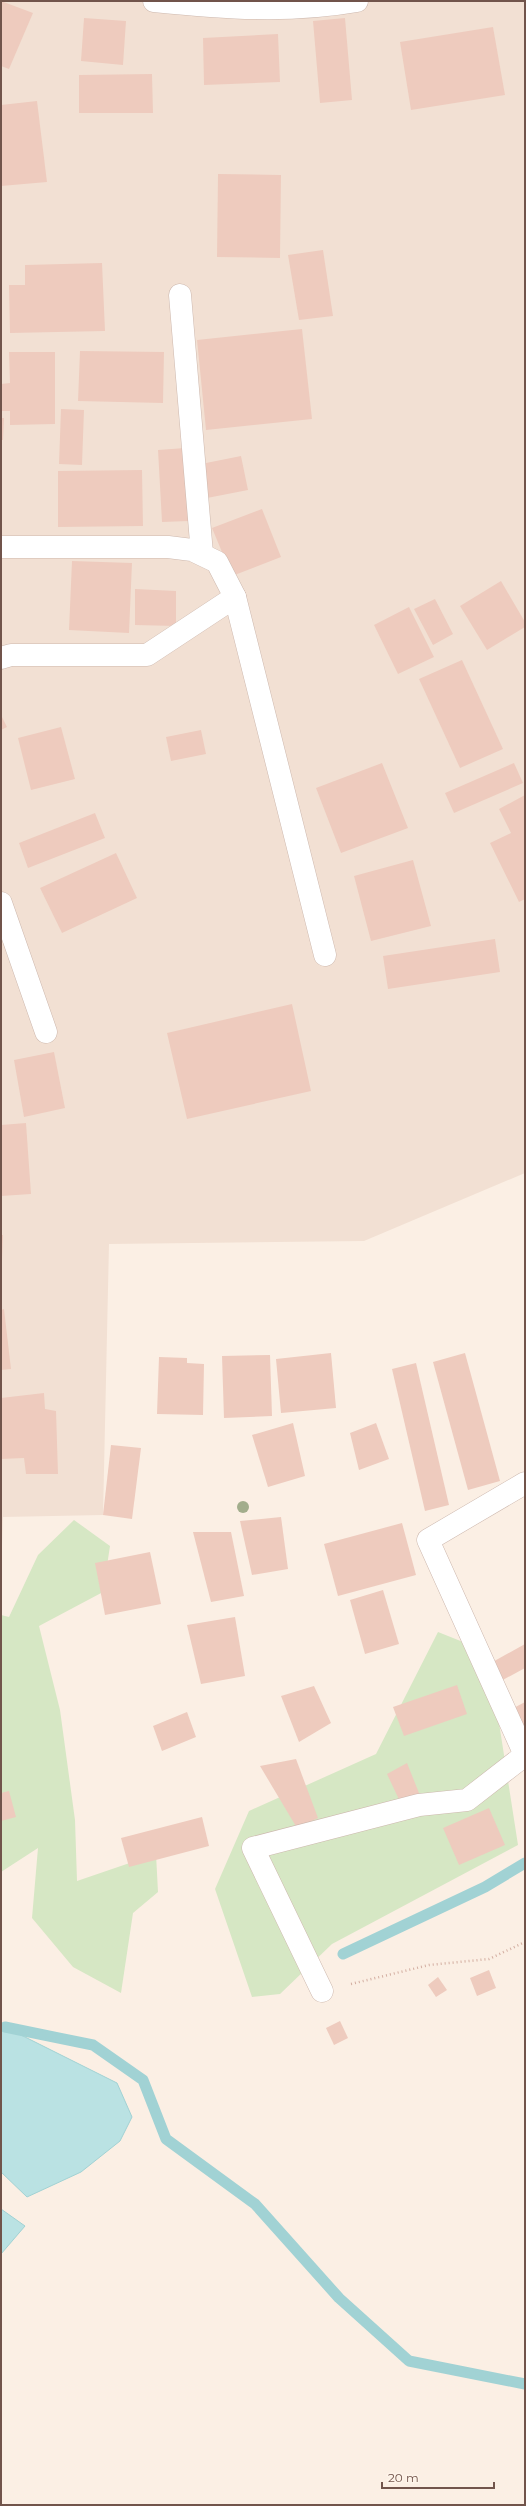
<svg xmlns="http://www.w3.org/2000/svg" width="526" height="2506" font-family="Montserrat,sans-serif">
<rect width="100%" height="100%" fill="#fbefe4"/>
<path fill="#f2e0d3" d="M1 1H525V1173L364 1241 109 1244 103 1515 3 1517 1 1575Z"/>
<g fill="#d6e7c4">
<path d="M74 1520 110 1546 103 1592 39 1626 60 1710 75 1820 77 1881 156 1854 158 1892 133 1913 121 1993 73 1967 32 1918 38 1848 1 1872V1615L9 1617 38 1555Z"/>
<path d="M438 1632 488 1652 518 1845 332 1944 280 1994 252 1997 215 1889 249 1811 376 1754Z"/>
</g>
<g fill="#bae2e3" stroke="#a1d2d4">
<path d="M1 2027H5L117 2083 132 2117 120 2141 81 2172 27 2197 1 2172Z"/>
<path d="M1 2209 25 2226 1 2254Z"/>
</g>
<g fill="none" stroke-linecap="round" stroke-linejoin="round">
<g stroke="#a1d2d4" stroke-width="11">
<path d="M343 1954 485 1887 525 1863"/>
<path d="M5 2027 93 2045 143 2080 166 2139 255 2204 339 2298 409 2361 525 2384"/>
</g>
</g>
<g fill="#eecbbe">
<path d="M1 1 33 13 9 69 1 66Z"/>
<path d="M84 18 126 21 123 65 81 61Z"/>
<path d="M345 18 352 100 320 103 313 21Z"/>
<path d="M493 27 505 95 411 110 400 42Z"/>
<path d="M278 34 280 82 204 85 203 38Z"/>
<path d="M152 74 153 113H79V75Z"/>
<path d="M37 101 47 182 1 186V105Z"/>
<path d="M218 174 281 175 280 258 217 257Z"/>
<path d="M323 250 333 316 299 320 288 255Z"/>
<path d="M102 263 105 331 10 333 9 285H25V265Z"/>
<path d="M302 329 312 419 206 430 197 340Z"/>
<path d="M80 351 164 352 163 403 78 401Z"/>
<path d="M9 352H55V424L10 425V411H1V384L10 383Z"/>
<path d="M61 409 84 410 82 465 59 464Z"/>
<path d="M1 418H4L3 440H1Z"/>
<path d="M185 448 189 521 162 522 158 450Z"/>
<path d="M241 456 248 490 207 498 201 464Z"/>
<path d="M142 470 143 526 58 527V471Z"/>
<path d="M262 509 281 557 232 576 212 528Z"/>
<path d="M72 561 132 563 129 633 69 630Z"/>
<path d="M501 581 525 622V627L487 650 460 606Z"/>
<path d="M135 589 176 591V626L135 625Z"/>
<path d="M435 599 453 634 433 645 414 609Z"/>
<path d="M409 607 434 657 398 674 374 625Z"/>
<path d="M462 660 503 749 460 768 419 679Z"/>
<path d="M1 715 7 727 1 730Z"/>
<path d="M61 727 75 779 31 790 18 738Z"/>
<path d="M201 730 206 754 171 761 166 737Z"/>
<path d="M382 763 408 828 341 853 316 788Z"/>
<path d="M514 763 523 783 454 813 445 793Z"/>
<path d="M525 795V899L519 902 490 843 511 833 499 809Z"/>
<path d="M95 813 105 838 28 868 19 843Z"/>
<path d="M116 853 137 898 62 933 40 888Z"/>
<path d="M413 860 431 926 371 941 354 876Z"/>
<path d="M495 939 500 972 388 989 383 956Z"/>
<path d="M292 1004 311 1091 187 1119 167 1033Z"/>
<path d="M54 1052 65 1108 24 1117 14 1060Z"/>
<path d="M26 1123 31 1194 1 1196V1125Z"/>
<path d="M1 1235H3L2 1261H1Z"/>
<path d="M4 1309 11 1369 1 1370V1310Z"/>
<path d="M331 1353 336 1408 281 1413 276 1359Z"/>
<path d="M465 1353 500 1481 468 1490 433 1362Z"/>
<path d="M270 1355 272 1416 224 1418 222 1356Z"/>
<path d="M159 1357 187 1358V1363L204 1364 203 1415 157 1414Z"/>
<path d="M416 1363 449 1505 425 1511 392 1369Z"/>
<path d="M44 1393 45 1409 56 1411 58 1474H26L24 1458 1 1459V1398Z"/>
<path d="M293 1423 305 1476 268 1487 252 1435Z"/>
<path d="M376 1423 389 1459 359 1470 350 1433Z"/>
<path d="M111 1445 141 1448 132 1519 103 1515Z"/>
<path d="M281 1517 288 1569 252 1575 240 1521Z"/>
<path d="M402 1523 416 1575 338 1596 324 1544Z"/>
<path d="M193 1532H231L244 1596 211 1602Z"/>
<path d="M150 1552 161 1604 105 1615 95 1563Z"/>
<path d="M383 1590 399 1644 365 1654 350 1600Z"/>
<path d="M235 1617 245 1676 201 1684 187 1625Z"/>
<path d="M525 1644V1668L499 1682 489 1664Z"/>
<path d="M457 1685 467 1714 404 1736 393 1707Z"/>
<path d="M314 1686 331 1723 299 1742 281 1696Z"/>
<path d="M525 1702V1740L508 1711Z"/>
<path d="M187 1712 196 1737 162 1751 153 1726Z"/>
<path d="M296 1759 318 1818 297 1828 260 1766Z"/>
<path d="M407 1763 421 1798 403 1808 387 1774Z"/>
<path d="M9 1791 16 1817 1 1821V1793Z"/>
<path d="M489 1808 505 1845 459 1865 443 1828Z"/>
<path d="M202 1817 209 1846 129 1867 121 1838Z"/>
<path d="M489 1970 496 1988 477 1996 470 1978Z"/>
<path d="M438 1977 447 1990 436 1997 428 1985Z"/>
<path d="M340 2021 348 2038 334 2045 326 2028Z"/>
</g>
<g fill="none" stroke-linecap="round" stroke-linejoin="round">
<defs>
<g id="minor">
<path d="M154 1C222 8 289 13 357 1"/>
<path d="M180 295 202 554"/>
<path d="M1 547H168L192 550 217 562 235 597 325 955"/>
<path d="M1 658 11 655H147L235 597"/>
<path d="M1 903 46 1032"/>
<path d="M525 1483 428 1540 525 1755"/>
<path d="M322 1991 253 1848 419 1805 467 1800 525 1755"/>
</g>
</defs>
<use href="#minor" stroke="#cdb8ae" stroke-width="23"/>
<path stroke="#d3aea1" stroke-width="2.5" stroke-dasharray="1 3" stroke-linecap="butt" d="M351 1984 429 1965 489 1959 525 1942"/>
<use href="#minor" stroke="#fff" stroke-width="22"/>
</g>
<circle fill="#a2ad8c" cx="243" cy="1507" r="6"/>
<rect width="526" height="2506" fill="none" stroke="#71544b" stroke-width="4"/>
<path d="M382 2482v6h112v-6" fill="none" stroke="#71544b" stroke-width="2"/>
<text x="388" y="2482" font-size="12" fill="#71544b" stroke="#fef4ea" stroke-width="3" paint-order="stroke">20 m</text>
</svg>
